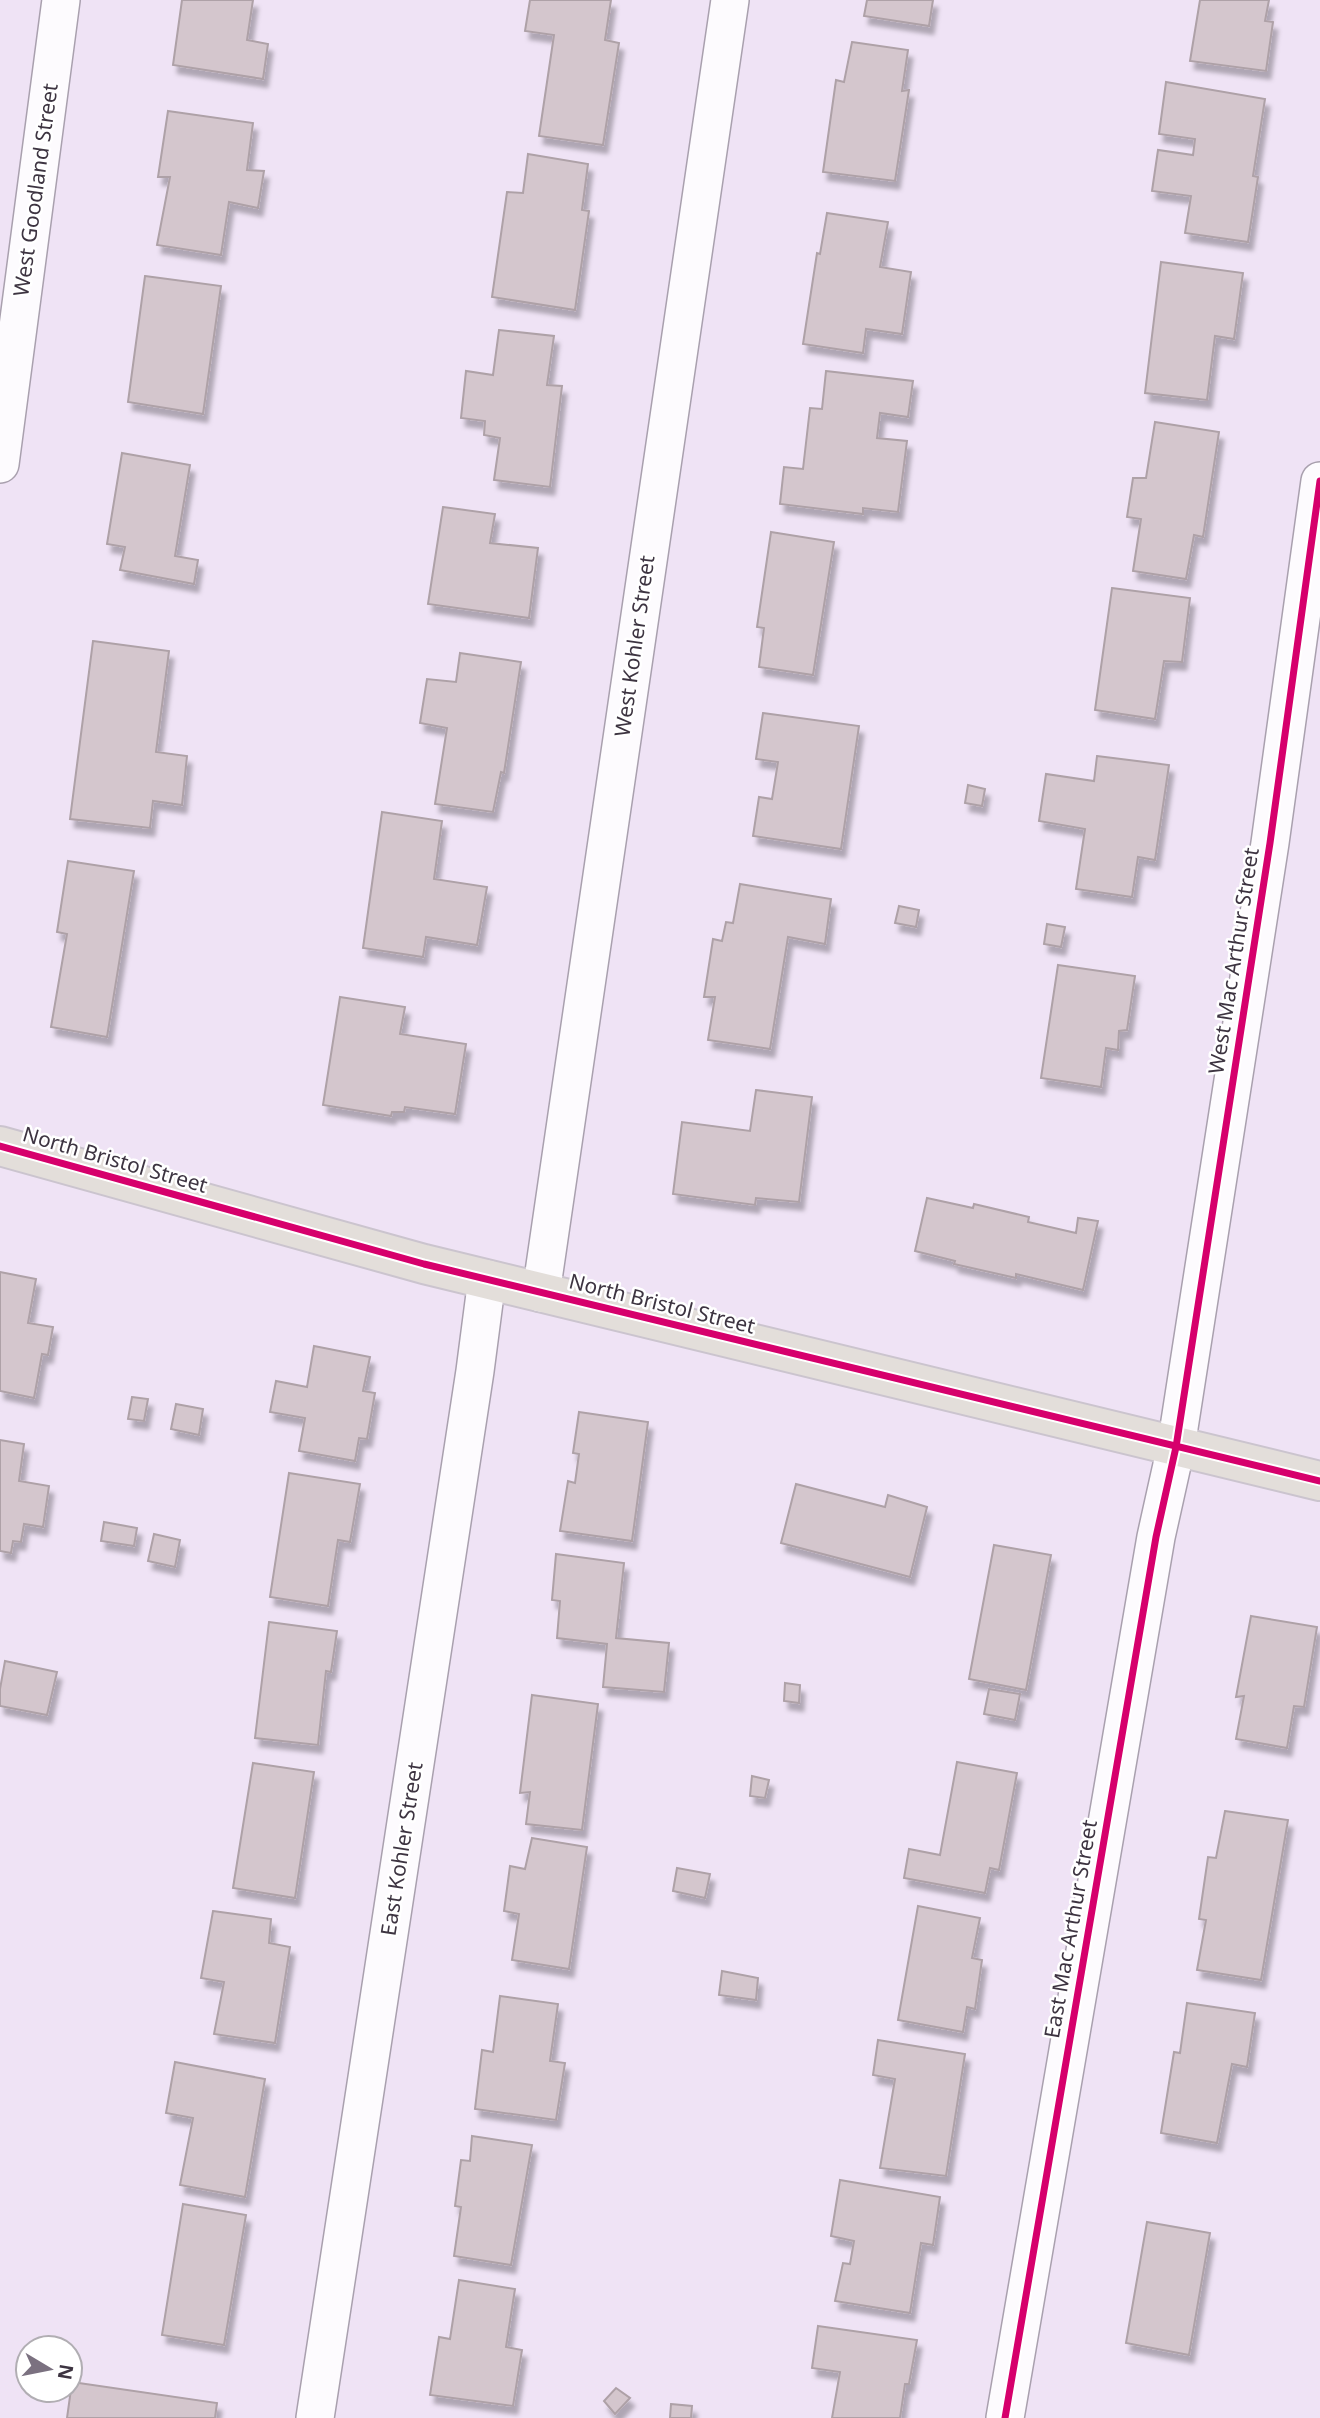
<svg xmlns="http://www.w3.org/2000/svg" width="1320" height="2418" font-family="'Noto Sans',sans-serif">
<defs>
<filter id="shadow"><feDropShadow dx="4.5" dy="8" stdDeviation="2" flood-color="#0004"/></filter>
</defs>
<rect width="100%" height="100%" fill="#efe3f5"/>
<g fill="#d4c6cd" stroke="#aea1a7" stroke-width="2" filter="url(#shadow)">
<path d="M182 0H253L247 40 268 44 263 79 173 65Z"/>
<path d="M530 0H611L605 40 619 43 603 145 539 136 554 35 525 31Z"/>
<path d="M867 0H933L929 26 864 16Z"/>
<path d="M1200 0H1269L1265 21 1273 22 1266 71 1190 61Z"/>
<path d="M852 42 908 50 902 91 909 90 895 181 823 172 836 80 844 82Z"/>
<path d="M1166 82 1265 99 1253 176 1258 177 1248 242 1185 233 1191 196 1152 191 1158 150 1193 155 1195 139 1159 134Z"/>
<path d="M168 111 253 123 247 170 264 171 258 208 229 202 221 255 157 245 170 177H158Z"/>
<path d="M528 154 588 164 582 210 589 211 575 310 492 297 507 192 523 193Z"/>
<path d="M827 213 888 222 880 267 911 272 902 334 866 329 863 353 803 344 817 253 820 254Z"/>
<path d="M1161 262 1243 273 1234 339 1215 336 1207 400 1145 393Z"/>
<path d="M145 276 221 286 203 414 128 402Z"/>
<path d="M499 330 554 336 547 385 562 386 550 487 494 480 500 438 484 435 485 421 461 418 466 371 493 375Z"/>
<path d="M826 371 913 381 908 417 880 413 877 438 907 441 898 512 863 508V514L780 504 784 467 803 469 810 408 822 409Z"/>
<path d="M1155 422 1219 432 1203 537 1194 535 1186 579 1133 571 1141 519 1127 517 1133 478H1146Z"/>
<path d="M122 453 190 465 175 556 198 560 194 584 120 570 125 547 107 544Z"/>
<path d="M443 507 495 514 490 543 538 548 529 618 428 604Z"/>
<path d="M771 532 834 542 813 675 759 667 764 628 757 627Z"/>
<path d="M1112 588 1190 598 1182 662 1164 661 1155 719 1095 710Z"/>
<path d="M93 641 169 651 156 752 187 756 182 805 153 801 150 828 70 819Z"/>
<path d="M460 653 521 662 504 773 501 772 493 812 435 804 447 728 420 723 427 679 456 682Z"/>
<path d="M763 713 859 726 841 849 753 836 759 797 772 799 778 762 756 759Z"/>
<path d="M1097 756 1169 765 1155 860 1138 857 1132 897 1076 889 1085 829 1039 821 1046 774 1094 781Z"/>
<path d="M968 785 985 789 982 806 965 803Z"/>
<path d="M382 812 442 821 434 879 487 887 477 945 426 937 423 957 363 948Z"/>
<path d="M68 861 134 871 107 1037 51 1027 67 934 57 932Z"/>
<path d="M740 884 831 899 825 944 788 937 770 1049 708 1040 715 997H704L713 939 722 941 726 922 733 923Z"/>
<path d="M899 906 919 910 916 927 895 923Z"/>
<path d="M1047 924 1065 927 1061 947 1044 944Z"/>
<path d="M1058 965 1135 976 1127 1030 1119 1031 1118 1050 1106 1048 1101 1087 1041 1078Z"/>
<path d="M340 997 405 1007 400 1034 466 1044 455 1114 405 1107 404 1112H392L391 1116 323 1105Z"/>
<path d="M756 1090 812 1097 799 1202 756 1198 755 1205 673 1194 682 1122 750 1131Z"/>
<path d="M927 1198 973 1208 974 1204 1029 1217 1028 1222 1076 1233 1078 1218 1098 1221 1083 1290 1016 1274V1278L954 1264 955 1261 915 1251Z"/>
<path d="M0 1272 36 1279 28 1323 53 1327 48 1355 42 1354 34 1398 0 1391Z"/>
<path d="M314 1346 370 1357 363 1391 375 1393 367 1439 359 1438 355 1461 299 1451 305 1418 270 1412 276 1381 307 1387Z"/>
<path d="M132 1397 148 1399 144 1421 128 1419Z"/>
<path d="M176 1404 203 1409 199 1435 171 1429Z"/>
<path d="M579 1412 648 1422 632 1541 560 1531 568 1481 575 1483 579 1454 573 1453Z"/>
<path d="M0 1440 24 1444 19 1481 49 1486 43 1527 24 1524 21 1542 13 1541 11 1553 0 1551Z"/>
<path d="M289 1473 360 1484 350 1542 338 1540 328 1606 270 1597Z"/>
<path d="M796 1484 885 1507 888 1495 927 1507 910 1577 781 1543Z"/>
<path d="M104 1522 137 1528 134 1546 101 1541Z"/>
<path d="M154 1534 180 1540 175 1567 148 1561Z"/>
<path d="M994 1545 1051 1555 1026 1690 969 1679Z"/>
<path d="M556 1554 624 1563 616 1638 669 1643 664 1692 603 1687 607 1644 557 1638 560 1601 552 1600Z"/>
<path d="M1251 1616 1317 1627 1304 1707 1294 1706 1287 1748 1236 1739 1244 1696 1236 1697Z"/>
<path d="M269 1622 337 1631 331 1672 326 1671 318 1745 255 1738Z"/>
<path d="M5 1661 57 1672 47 1715 0 1706V1689Z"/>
<path d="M785 1683 800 1685 799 1703 784 1701Z"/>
<path d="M989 1689 1020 1694 1015 1720 984 1714Z"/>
<path d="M532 1695 598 1704 582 1830 526 1824 530 1792 520 1793Z"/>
<path d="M957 1762 1017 1773 999 1870 990 1868 985 1893 904 1878 909 1849 940 1855Z"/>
<path d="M253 1763 314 1772 295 1898 233 1888Z"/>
<path d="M752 1776 769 1780 765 1798 750 1796Z"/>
<path d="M1225 1811 1288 1820 1261 1980 1197 1970 1206 1920 1199 1919 1208 1857 1216 1858Z"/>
<path d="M532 1838 587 1847 569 1969 512 1960 519 1914 504 1911 510 1866 525 1869Z"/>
<path d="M677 1868 710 1874 705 1898 673 1891Z"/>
<path d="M918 1906 980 1918 972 1958 982 1960 975 2009 967 2007 963 2032 898 2020Z"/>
<path d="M213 1911 271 1919 269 1943 290 1947 275 2043 214 2034 224 1982 201 1978Z"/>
<path d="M722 1971 758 1978 756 2000 719 1995Z"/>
<path d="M500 1996 558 2004 550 2061 565 2063 556 2120 475 2109 482 2050 493 2052Z"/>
<path d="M1187 2003 1255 2013 1247 2067 1232 2064 1217 2143 1161 2133 1174 2052 1180 2053Z"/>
<path d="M878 2040 965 2054 946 2176 880 2168 895 2079 873 2075Z"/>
<path d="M175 2062 265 2079 245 2197 180 2185 193 2118 166 2113Z"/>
<path d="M472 2136 532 2145 511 2265 454 2256 461 2207 455 2206 461 2160 470 2161Z"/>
<path d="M840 2180 940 2197 933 2245 921 2243 910 2313 835 2301 843 2263 850 2264 854 2241 831 2236Z"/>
<path d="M183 2204 246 2215 224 2345 162 2335Z"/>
<path d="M1147 2222 1210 2233 1189 2355 1126 2343Z"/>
<path d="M459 2280 515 2289 506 2347 522 2350 513 2406 430 2395 439 2337 450 2339Z"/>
<path d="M818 2326 917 2340 909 2384H905L900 2418H832L840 2372 812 2368Z"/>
<path d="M72 2382 217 2403 215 2418H67Z"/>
<path d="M616 2388 630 2398 615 2414 604 2401Z"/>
<path d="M671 2404 692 2406 691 2418H670Z"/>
</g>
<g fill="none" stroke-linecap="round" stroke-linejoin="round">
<defs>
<g id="minor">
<path d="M0 464 61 0"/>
<path d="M541 1293 730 0"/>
<path d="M315 2418 475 1371 487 1279"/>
<path d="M1005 2418 1156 1537 1176 1447 1270 843 1320 481"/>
</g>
<path id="primary" d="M0 1146 424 1264 1320 1481"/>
</defs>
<use href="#minor" stroke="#a9a0ae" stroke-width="40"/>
<use href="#primary" stroke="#cbc4ce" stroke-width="42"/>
<use href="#minor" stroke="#fdfbfe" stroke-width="37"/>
<use href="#primary" stroke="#e3deda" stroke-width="38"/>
<defs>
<g id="cycleway">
<path d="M0 1146 424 1264 1320 1481"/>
<path d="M1005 2418 1156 1537 1176 1447 1270 843 1320 481"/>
</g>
</defs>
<use href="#cycleway" stroke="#fff" stroke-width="11"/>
<use href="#cycleway" stroke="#d6006c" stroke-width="7"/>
</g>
<g text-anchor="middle" stroke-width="5" stroke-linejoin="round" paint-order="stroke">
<g font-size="21" fill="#3d3441" stroke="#fff">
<text transform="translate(36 190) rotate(-82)" y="7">West Goodland Street</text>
<text transform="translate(635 646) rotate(-82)" y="7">West Kohler Street</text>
<text transform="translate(1234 961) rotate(-81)" y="7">West Mac Arthur Street</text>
<text transform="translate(115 1160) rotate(16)" y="7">North Bristol Street</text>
<text transform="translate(662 1304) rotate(14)" y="7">North Bristol Street</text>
<text transform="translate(402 1849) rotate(-81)" y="7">East Kohler Street</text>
<text transform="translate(1071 1929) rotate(-80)" y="7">East Mac Arthur Street</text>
</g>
</g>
<g transform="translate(49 2369) rotate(100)"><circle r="33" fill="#ffffff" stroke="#b1aeb3" stroke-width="2"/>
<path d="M0-5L12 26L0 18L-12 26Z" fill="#7b7180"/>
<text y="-10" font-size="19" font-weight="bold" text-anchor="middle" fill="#3d3441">N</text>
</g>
</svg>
